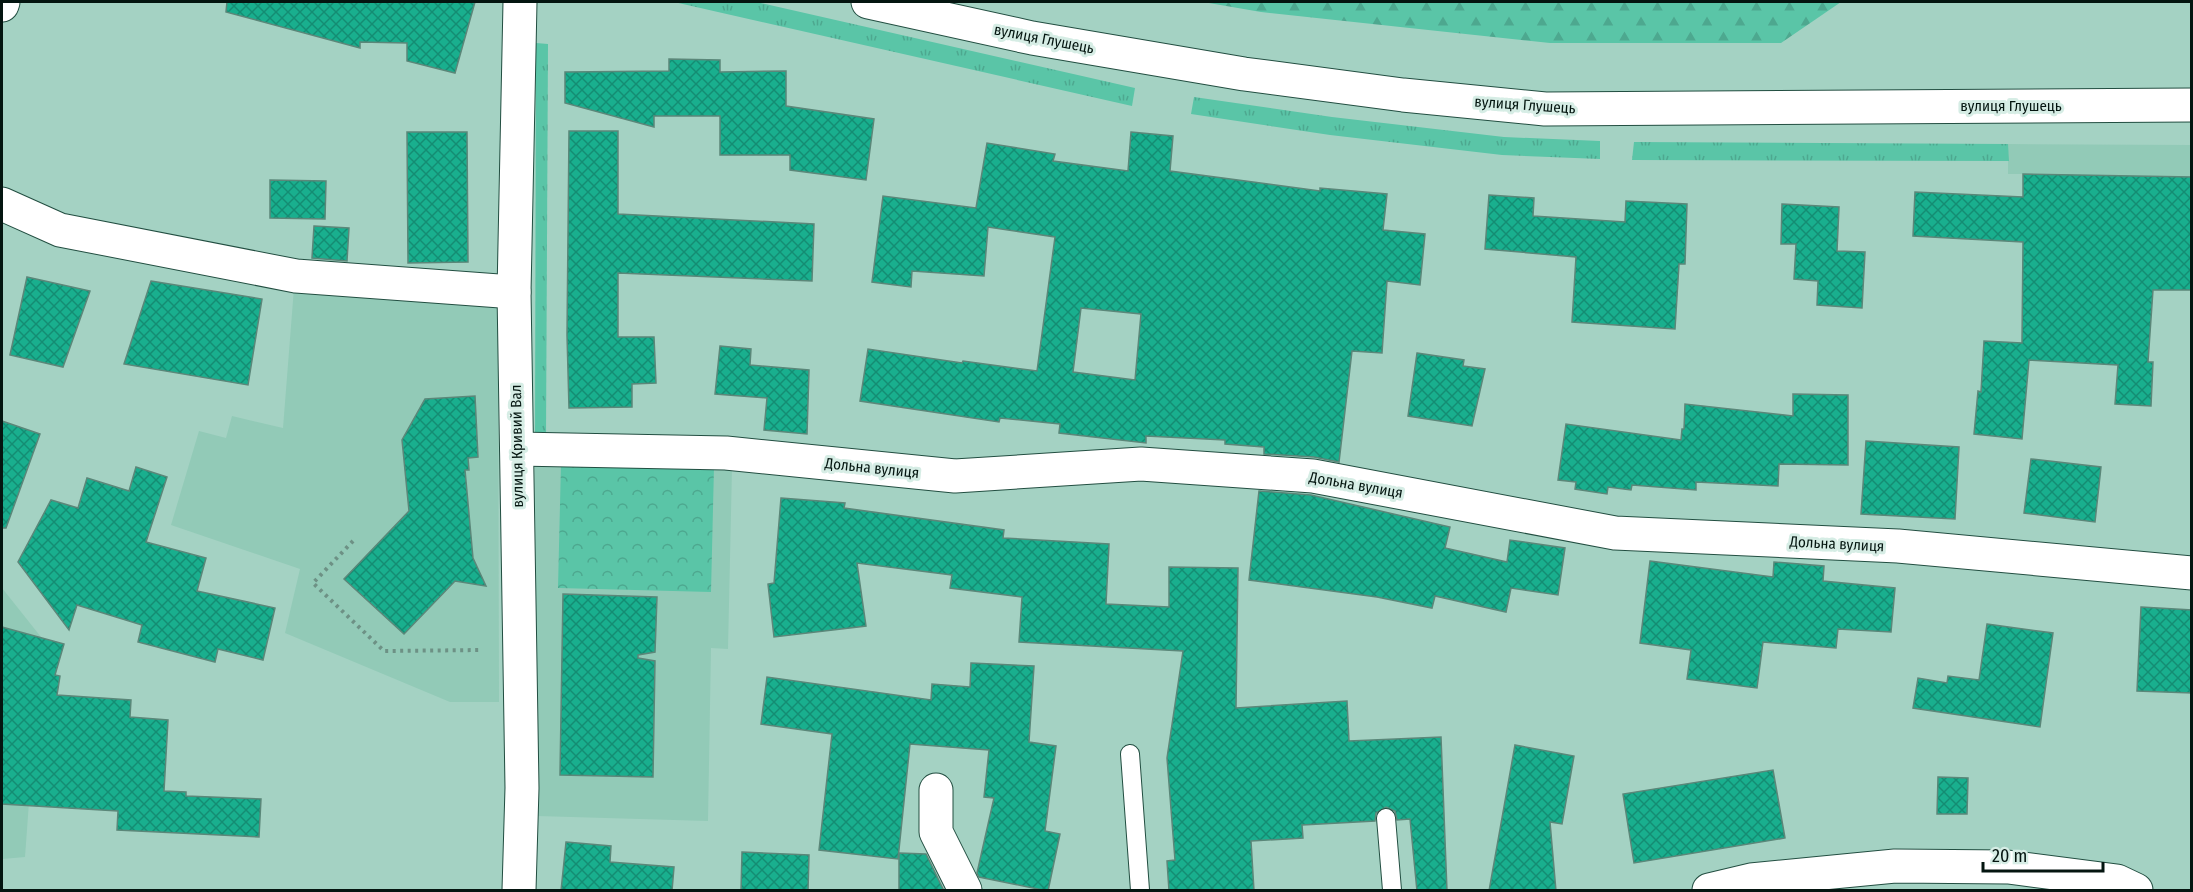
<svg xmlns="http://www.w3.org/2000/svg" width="2193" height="892" font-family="'Fira Sans Condensed',sans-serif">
<defs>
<pattern id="grass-tufts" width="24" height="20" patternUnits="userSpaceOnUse" patternTransform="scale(1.5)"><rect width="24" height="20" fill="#5ac5a7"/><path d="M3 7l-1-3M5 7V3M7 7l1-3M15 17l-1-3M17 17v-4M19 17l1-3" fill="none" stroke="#4da88f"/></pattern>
<pattern id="forest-firs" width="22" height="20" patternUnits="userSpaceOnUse" patternTransform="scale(1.5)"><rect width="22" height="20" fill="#5ac5a7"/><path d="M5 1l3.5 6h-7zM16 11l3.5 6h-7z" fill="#4da88f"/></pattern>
<pattern id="park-crowns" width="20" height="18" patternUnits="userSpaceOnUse" patternTransform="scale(1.5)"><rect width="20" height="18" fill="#5ac5a7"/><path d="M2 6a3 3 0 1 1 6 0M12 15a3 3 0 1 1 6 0" fill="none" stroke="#4da88f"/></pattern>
<pattern id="building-cross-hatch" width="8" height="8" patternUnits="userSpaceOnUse" patternTransform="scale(1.5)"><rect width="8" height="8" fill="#19af8e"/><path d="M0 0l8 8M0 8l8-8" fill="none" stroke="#148d73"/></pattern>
</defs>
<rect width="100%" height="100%" fill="#a4d2c3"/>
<g fill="#92cab7">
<path d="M2008 144 2191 145V290L2023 289V174H2008Z"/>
<path d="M294 288 498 303 499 702H450L285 633 300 569 171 525 199 431 226 438 232 416 283 428Z"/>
<path d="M535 462 732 468 728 649 711 648 708 821 537 816Z"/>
<path d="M2 588 41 637 25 857 2 859Z"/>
</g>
<g fill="url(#grass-tufts)">
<path d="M674 2H756L1135 88 1132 106Z"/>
<path d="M536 43 548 44 546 439 535 438Z"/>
<path d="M1194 97 1332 117 1504 137 1600 141V159L1502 155 1330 135 1191 114Z"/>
<path d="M1634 142 2008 144 2009 161 1632 160Z"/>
</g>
<path fill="url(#forest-firs)" d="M1203 2H1841L1781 43H1550L1261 12Z"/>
<path fill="url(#park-crowns)" d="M561 463 714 467 711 592 558 588Z"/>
<g fill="url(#building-cross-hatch)" stroke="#5b8779" stroke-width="1.5" fill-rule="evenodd">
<path d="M227 2H475L455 73 407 61V43L360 42V48L226 12Z"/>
<path d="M669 59 720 60V72L786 71V106L874 119 866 180 790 170V155H720V116H654V127L565 103V72L669 71Z"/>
<path d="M569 131H618V214L814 224 812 281 618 273V337H654L656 383 632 384V407L569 408 567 335Z"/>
<path d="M407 132H467L468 262 408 263Z"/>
<path d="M1131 132 1173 136 1170 171 1320 191V188L1387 194 1383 230 1425 234 1420 285 1387 281 1382 353 1352 351 1339 462 1314 457 1264 454V447L1225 444V440L1146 436V443L1059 433 1060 424 1000 418 999 422 860 401 868 349 962 363 963 361 1037 371 1055 237 988 227 984 276 912 271 911 287 872 282 883 196 976 208 987 143 1055 154 1053 161 1128 171ZM1081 308 1141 314 1135 380 1073 372Z"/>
<path d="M2023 174 2192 177V290H2153L2148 362H2153L2151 406 2115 404 2118 365 2029 360 2022 439 1974 434 1978 391 1981 392 1984 341 2022 343 2023 242 1913 236 1915 192 2023 197Z"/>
<path d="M270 180 326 181 325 219 270 218Z"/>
<path d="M1489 195 1534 198 1533 216 1625 222 1626 201 1687 204 1685 264H1679L1675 329 1572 322 1576 257 1485 249Z"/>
<path d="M1782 204 1839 207 1837 251 1865 252 1862 308 1817 305 1818 281 1794 279 1796 244H1781Z"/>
<path d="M314 226 349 228 347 261 312 258Z"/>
<path d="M27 277 90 291 63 367 10 355Z"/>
<path d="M151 281 262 299 248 385 124 364Z"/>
<path d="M720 346 751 349 750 365 809 370 807 434 764 430 767 398 715 394Z"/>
<path d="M1417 353 1464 360 1463 366 1485 369 1472 426 1408 416Z"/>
<path d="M1793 394 1848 395V465L1779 464 1778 486 1696 482V490L1632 485 1631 490 1608 487 1607 494 1575 489 1576 482 1558 480 1566 424 1681 440 1682 429H1684L1685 404 1793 416Z"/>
<path d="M475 396 478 457 468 458 469 470H465L473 558 486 586 455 581 404 634 344 579 409 511 402 440 425 399Z"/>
<path d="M2 421 40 434 6 528H2Z"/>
<path d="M1866 441 1959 447 1955 519 1861 514Z"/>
<path d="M2031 459 2101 467 2095 522 2024 513Z"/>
<path d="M136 467 167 477 146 542 206 558 197 591 275 608 263 660 218 649 215 662 138 642 142 625 77 605 69 630 18 562 51 500 78 508 87 478 129 491Z"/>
<path d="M1259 491 1311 495 1450 527 1445 548 1507 562 1510 540 1565 548 1558 595 1511 588 1506 612 1435 596 1432 608 1377 597 1249 580Z"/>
<path d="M781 498 845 503 844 508 1004 530 1003 538 1109 544 1106 604 1169 607V567L1238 568 1236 708 1347 701 1349 741 1441 737 1447 891H1417L1410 819 1397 820 1395 811 1386 807 1376 813 1375 821 1302 825 1303 838 1251 841 1254 891H1169L1167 861 1175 860 1167 758 1183 651 1019 642 1022 597 950 588 952 575 857 563 866 626 774 637 768 584 774 583Z"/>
<path d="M1650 561 1773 577 1774 562 1824 566 1823 581 1895 588 1891 632 1838 629 1836 648 1763 642 1757 688 1687 679 1691 650 1640 643Z"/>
<path d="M563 594 657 597 655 652 638 655V658L655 661 653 777 560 775Z"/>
<path d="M2141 607 2192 610V693L2137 691Z"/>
<path d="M1987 624 2053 633 2040 727 1913 708 1918 678 1947 683 1948 676 1979 680Z"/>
<path d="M2 627 64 644 55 675 60 676 57 695 131 700 130 717 168 720 164 791 186 792V796L261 799 259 837 117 830 118 811 2 804Z"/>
<path d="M971 663 1034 666 1029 742 1056 746 1045 831 1060 834 1048 891 979 877 977 873 994 798 984 797 989 750 910 744 898 859 819 850 832 734 761 724 767 677 931 700 932 684 970 687Z"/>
<path d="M1515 745 1574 756 1562 824 1550 822 1556 891H1489Z"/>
<path d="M1773 770 1785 838 1634 863 1623 794Z"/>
<path d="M1938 777 1968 778 1967 814H1937Z"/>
<path d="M566 842 611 846 610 862 674 867 672 891H561Z"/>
<path d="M742 852 809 855 808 891H741Z"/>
<path d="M899 853 926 854 944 891H899Z"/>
</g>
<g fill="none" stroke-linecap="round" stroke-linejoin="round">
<defs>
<g id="lane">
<path d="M1130 754 1140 890"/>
<path d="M1386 818 1392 890"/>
</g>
<g id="street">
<path d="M2 5 3 2"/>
<path d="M2 204 60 230 296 276 514 292"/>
<path d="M517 449 726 453 955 476 1141 464 1313 476 1615 533 1898 546 2192 573"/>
<path d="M936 790V832L965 890"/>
<path d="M519 890 522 788 514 292 520 2"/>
<path d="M1709 890 1751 880 1895 866 2008 867 2117 881 2136 890"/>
</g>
<path id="secondary" d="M868 2 1032 38 1244 74 1403 95 1545 109 2192 105"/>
</defs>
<use href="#lane" stroke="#224e41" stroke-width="20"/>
<use href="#street" stroke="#224e41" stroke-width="35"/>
<use href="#secondary" stroke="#224e41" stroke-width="35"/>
<path stroke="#6d9185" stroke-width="4" stroke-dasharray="3 4.5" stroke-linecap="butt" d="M353 541 313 583 384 651 482 650"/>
<use href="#lane" stroke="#fff" stroke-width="18"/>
<use href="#street" stroke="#fff" stroke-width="33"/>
<use href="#secondary" stroke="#fff" stroke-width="33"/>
</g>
<g text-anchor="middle" stroke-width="6" stroke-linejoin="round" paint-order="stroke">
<g font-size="15" fill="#041510" stroke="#d6ede5">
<text transform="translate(1044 39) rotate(11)" y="5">вулиця Глушець</text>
<text transform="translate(1525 105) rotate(4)" y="5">вулиця Глушець</text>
<text x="2011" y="111">вулиця Глушець</text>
<text transform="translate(517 446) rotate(-91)" y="5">вулиця Кривий Вал</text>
<text transform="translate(872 468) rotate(6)" y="5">Дольна вулиця</text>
<text transform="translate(1356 485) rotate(10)" y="5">Дольна вулиця</text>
<text transform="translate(1837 544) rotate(3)" y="5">Дольна вулиця</text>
</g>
</g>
<rect width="2193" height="892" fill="none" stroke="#041510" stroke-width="6"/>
<path d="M1983 862v9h120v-9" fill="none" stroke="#041510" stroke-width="3"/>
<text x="1992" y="862" font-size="18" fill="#041510" stroke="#d6ede5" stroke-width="4.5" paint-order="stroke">20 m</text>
</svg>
